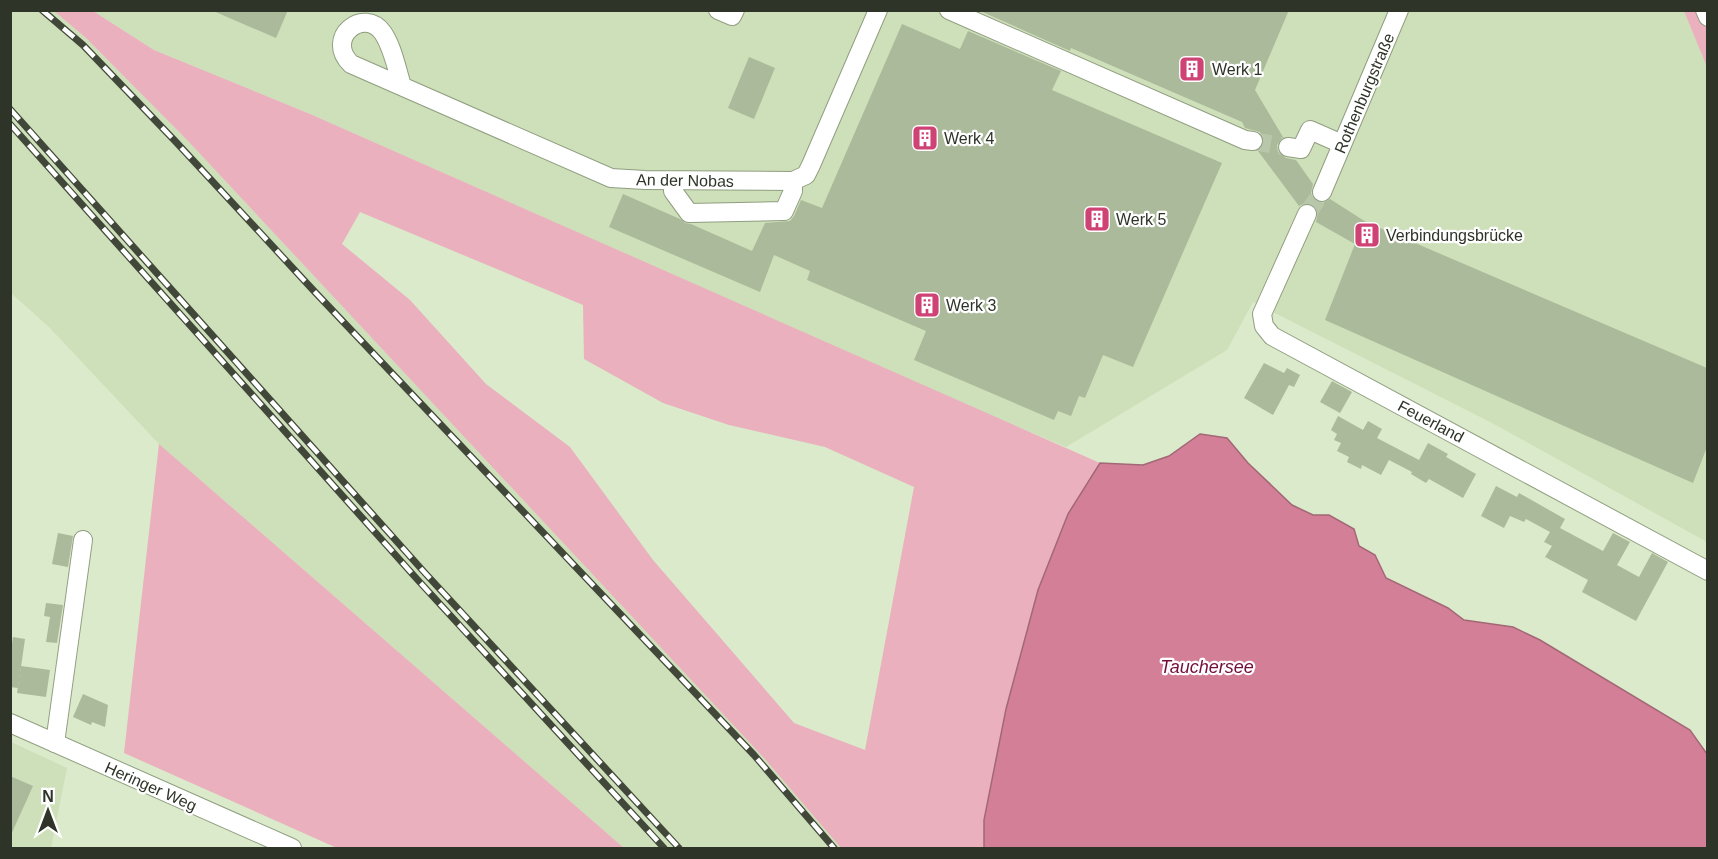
<svg xmlns="http://www.w3.org/2000/svg" width="1718" height="859" font-family="Helvetica,sans-serif">
<rect width="100%" height="100%" fill="#daeaca"/>
<g fill="#cee0b9">
<path d="M11 11H54L86 38 188 141 764 758 841 848H624L159 444 49 327 11 293Z"/>
<path d="M93 11H1684L1708 67 1707 542 1494 424 1253 302 1227 350 1066 447 976 409 310 114 154 50Z"/>
<path d="M11 742 67 768 51 848H11Z"/>
</g>
<g fill="#eab0be" fill-rule="evenodd">
<path d="M54 11H93L154 50 310 114 1100 463 1068 514 1038 590 1006 709 984 820V848H841L764 758 188 141 86 38ZM360 212 583 305 584 359 663 403 729 425 825 447 914 487 865 750 794 723 653 560 570 447 486 384 410 300 342 244Z"/>
<path d="M1684 11H1707V67Z"/>
<path d="M159 444 624 848H337L124 753Z"/>
</g>
<path fill="#d37f97" stroke="#a26876" stroke-width="1.5" d="M1200 434 1227 438 1248 463 1292 505 1313 515H1329L1354 529 1359 546 1375 555 1386 578 1448 608 1464 620 1513 627 1540 640 1690 730 1707 754V848H984V820L1006 709 1038 590 1068 514 1100 463 1143 465 1169 456Z"/>
<g fill="#abba9b">
<path d="M211 10H288L276 38Z"/>
<path d="M978 10H1289L1255 90 1283 137 1277 145 1278 152 1286 158 1296 160 1313 184 1311 193 1313 199 1323 203 1330 199 1366 222 1707 368V447L1693 483 1325 320 1355 244 1316 222 1318 212 1312 204 1305 203 1299 206 1258 151 1264 142 1260 132 1245 128 1242 122 1071 48 1070 51Z"/>
<path d="M902 24 960 49 968 31 1061 71 1052 90 1222 163 1133 367 1103 355 1085 398 1079 396 1071 416 1058 411 1054 420 914 360 926 331 807 280 810 271 774 255 760 292 609 227 623 194 680 219 685 223 691 224 752 251 765 223 790 221 794 216 801 200 822 208Z"/>
<path d="M749 57 775 68 754 119 728 108Z"/>
<path d="M1264 363 1284 373 1287 368 1300 375 1294 387 1289 385 1273 415 1244 398Z"/>
<path d="M1332 381 1352 392 1340 413 1320 402Z"/>
<path d="M1338 416 1363 430 1368 421 1382 429 1377 438 1419 460 1428 443 1448 454 1446 457 1476 474 1463 498 1429 479 1426 483 1411 474 1412 472 1389 460 1381 475 1362 465 1361 469 1347 462 1349 457 1337 451 1341 443 1334 440 1337 434 1331 430Z"/>
<path d="M1496 486 1517 497 1519 493 1565 519 1560 528 1603 551 1613 533 1630 542 1617 565 1639 577 1652 553 1668 562 1636 621 1582 592 1588 580 1545 557 1552 546 1544 542 1550 532 1526 519 1524 522 1510 516 1504 528 1481 516Z"/>
<path d="M58 533 73 536 68 567 52 564Z"/>
<path d="M46 603 63 605 57 643 46 642 50 617 44 616Z"/>
<path d="M13 637 25 639 18 688 10 687V656Z"/>
<path d="M21 666 50 670 46 697 17 693Z"/>
<path d="M83 694 108 705 105 727 92 722 91 725 73 717Z"/>
<path d="M10 776 33 786 10 837Z"/>
</g>
<g fill="none" stroke-linecap="round" stroke-linejoin="round">
<g stroke="#b8c6aa" stroke-width="18" stroke-dasharray="18 9" stroke-linecap="butt">
<path d="M1253 141 1288 147"/>
<path d="M1307 214 1322 192"/>
</g>
<defs>
<g id="minor">
<path d="M718 10 732 16 735 10"/>
<path d="M949 10 1245 140 1253 141"/>
<path d="M1705 10 1708 17"/>
<path d="M402 86C397 70 393 48 383 33 364 6 324 38 351 64L611 178 645 180 793 181 806 175 811 165 878 10"/>
<path d="M1288 147 1301 149 1310 130 1342 144"/>
<path d="M673 191 689 213 784 211 793 191V181"/>
<path d="M1322 192 1399 10"/>
<path d="M1307 214 1262 314 1264 326 1272 336 1708 571"/>
<path d="M10 723 292 848"/>
<path d="M55 743 83 540"/>
</g>
</defs>
<use href="#minor" stroke="#909e80" stroke-width="20"/>
<use href="#minor" stroke="#fff" stroke-width="18"/>
<defs>
<g id="rail">
<path d="M42 10 83 45 176 142 314 291 754 755 834 848"/>
<path d="M10 109 425 573 679 848"/>
<path d="M10 124 416 578 664 848"/>
</g>
</defs>
<use href="#rail" stroke="#41483a" stroke-width="7"/>
<use href="#rail" stroke="#fff" stroke-width="4.5" stroke-dasharray="14" stroke-linecap="butt"/>
</g>
<defs>
<symbol id="building-square" viewBox="-11 -11 22 22"><rect x="-9" y="-9" width="18" height="18" rx="4" fill="#ce4274" stroke="#fff"/><path d="M-4-6H4V6H1V3H-1V6H-4ZM-2.5-4.3h1.7v1.8h-1.7ZM.8-4.3h1.7v1.8H.8ZM-2.5-1h1.7V.8h-1.7ZM.8-1h1.7V.8H.8Z" fill="#fff"/></symbol>
</defs>
<g fill-rule="evenodd">
<use href="#building-square" x="1177" y="54" width="30" height="30"/>
<use href="#building-square" x="910" y="123" width="30" height="30"/>
<use href="#building-square" x="1082" y="204" width="30" height="30"/>
<use href="#building-square" x="1352" y="220" width="30" height="30"/>
<use href="#building-square" x="912" y="290" width="30" height="30"/>
</g>
<g text-anchor="middle" stroke-width="4.5" stroke-linejoin="round" paint-order="stroke">
<g font-size="16" fill="#2e3428" stroke="#fff" text-anchor="start">
<text x="1212" y="75">Werk 1</text>
<text x="944" y="144">Werk 4</text>
<text x="1116" y="225">Werk 5</text>
<text x="1386" y="241">Verbindungsbrücke</text>
<text x="946" y="311">Werk 3</text>
</g>
<g font-size="16" fill="#2e3428" stroke="#fff">
<text transform="translate(1364 93) rotate(-67)" y="6">Rothenburgstraße</text>
<text transform="translate(685 180) rotate(1)" y="6">An der Nobas</text>
<text transform="translate(1431 421) rotate(28)" y="6">Feuerland</text>
<text transform="translate(151 786) rotate(24)" y="6">Heringer Weg</text>
</g>
<g font-size="18" font-style="italic" fill="#740e3a" stroke="#fff">
<text x="1207" y="673">Tauchersee</text>
</g>
</g>
<rect width="1718" height="859" fill="none" stroke="#2e3428" stroke-width="24"/>
<g transform="translate(48 811)" stroke="#ffffff" stroke-width="4.5" paint-order="stroke">
<path d="M0-4.5L10 22L0 15L-10 22Z" fill="#2e3428"/>
<text y="-9" font-size="16" font-weight="bold" text-anchor="middle" fill="#2e3428">N</text>
</g>
</svg>
